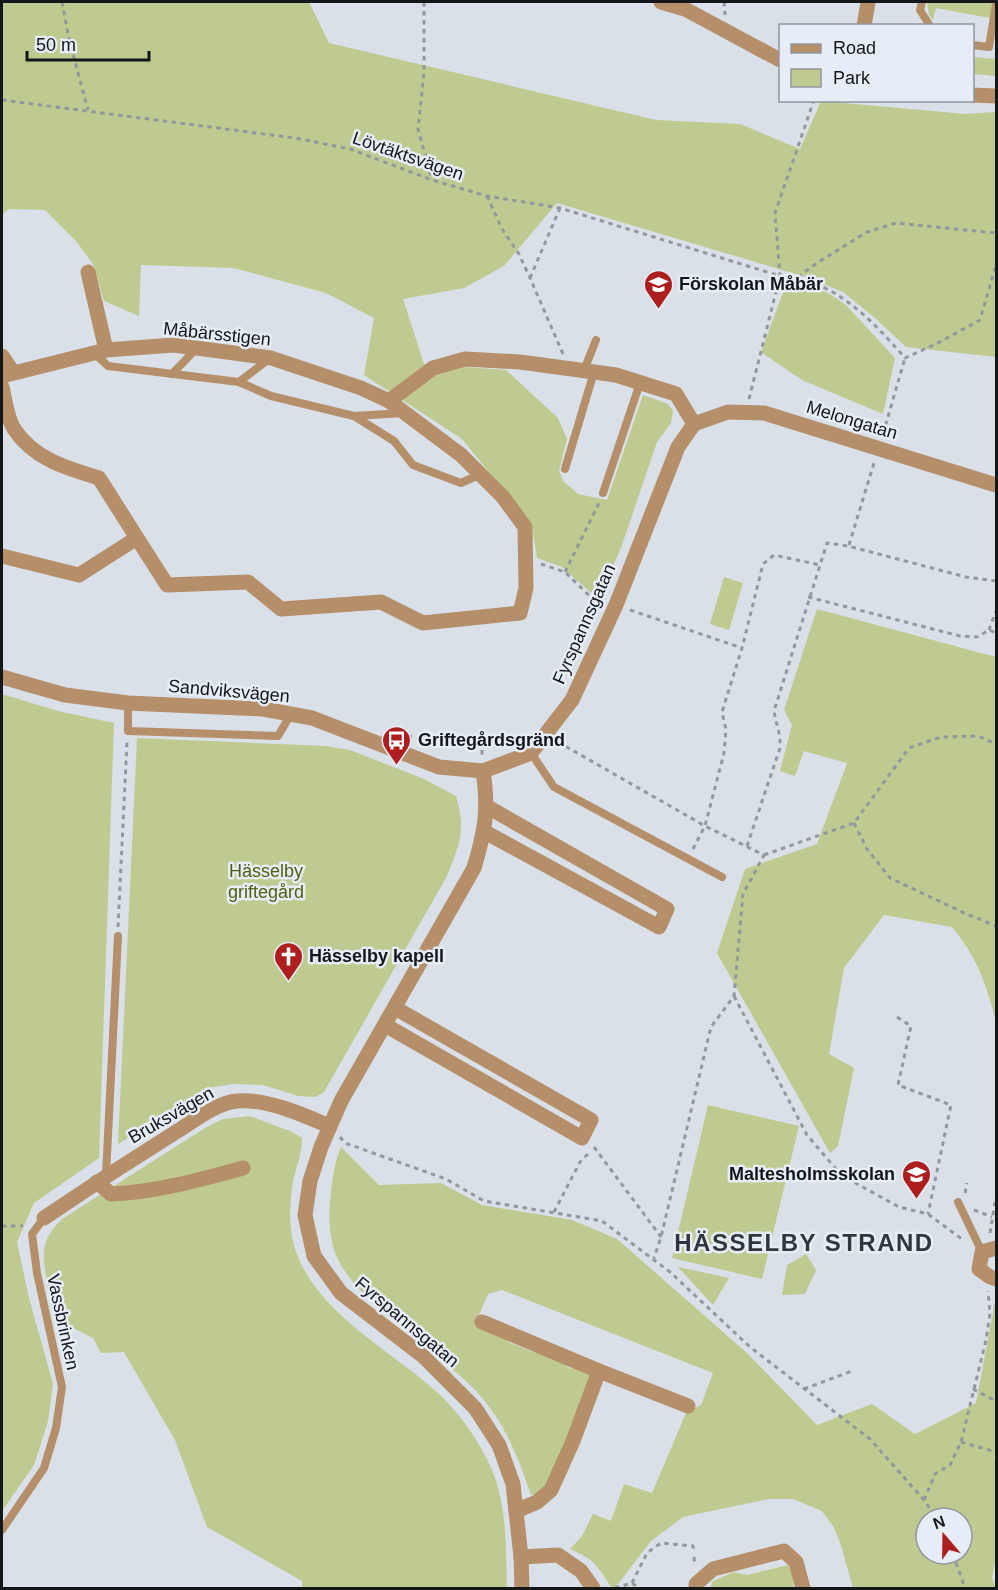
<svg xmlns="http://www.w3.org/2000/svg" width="998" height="1590" font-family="Helvetica,sans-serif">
<rect width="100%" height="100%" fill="#d9e0e8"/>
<g fill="#bfca90" fill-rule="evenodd">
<path d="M2 2H309L329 43 656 120 740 124 800 149 821 101 966 114 996 112V357L906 347 875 318 843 292 809 278 557 203 504 266 464 288 403 299 424 364 506 370 558 418 567 439 559 470 563 481 578 494 607 500 643 395 668 404 673 411 671 423 657 442 621 548 598 599 562 567 537 558 532 525 462 439 364 375 374 318 326 293 234 268 141 265 139 316 104 301 93 264 76 241 45 210 9 209 2 215Z"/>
<path d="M927 2H993L990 18 936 8 933 20 929 15Z"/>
<path d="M972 57 996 59V76L973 74Z"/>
<path d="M798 282 828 293 846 305 895 358 883 414 802 380 761 352 785 287Z"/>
<path d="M724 577 743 583 729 630 710 624Z"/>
<path d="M817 609 996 657V1022C986 983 978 959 952 927L884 915 844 968 829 1054 854 1068 838 1146 830 1153 717 953 745 869 817 844 847 763 804 751 795 776 780 771 792 725 784 710Z"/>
<path d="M2 694 58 711 114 723 99 1158 34 1203 17 1242 29 1298 53 1384 48 1421 34 1465 2 1511Z"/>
<path d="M137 738 326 746 350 750 424 779 456 796C466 831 460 843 447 876L324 1092 316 1097 298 1096 263 1085 234 1084 207 1088 118 1144Z"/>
<path d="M708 1105 799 1126 762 1279 672 1258Z"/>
<path d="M250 1116 290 1131 302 1138C302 1154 296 1167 293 1182 290 1200 289 1219 292 1237 306 1308 389 1348 438 1393 462 1415 488 1453 497 1484 507 1518 506 1554 507 1588H302V1581L207 1527 175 1440 124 1352 101 1353 93 1338 55 1319C51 1307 49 1295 47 1282 42 1253 40 1241 62 1219L205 1128 223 1119Z"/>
<path d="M341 1147 379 1185 441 1183 482 1205 572 1220 617 1239 747 1353 817 1425 872 1404 915 1434 976 1403 996 1296V1450L994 1458 996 1459V1556L992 1578 996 1588H853L840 1542 833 1526 822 1511 793 1499H769L683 1517 651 1541 615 1588H612C597 1566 596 1560 570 1549L582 1536 593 1514 611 1521 624 1484 652 1493 686 1413 701 1405 713 1373 502 1290 488 1294 475 1324 509 1339 508 1342 535 1353 539 1351 567 1362 566 1366 572 1369 574 1365 589 1374 590 1383 550 1485 541 1492 531 1495C518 1456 504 1421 476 1391 438 1350 346 1298 333 1246 328 1227 329 1209 331 1191 333 1175 335 1161 341 1147ZM926 1518H962V1554H926Z"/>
<path d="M806 1254 816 1270 805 1294 782 1295 787 1265Z"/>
<path d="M678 1267 729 1278 713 1305Z"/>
<path d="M788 1565 792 1571 794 1588H710L713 1581 734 1572 747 1575Z"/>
</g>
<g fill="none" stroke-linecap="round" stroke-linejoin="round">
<g stroke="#93989e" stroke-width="3" stroke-dasharray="4.5 4.5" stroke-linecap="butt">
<path d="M62 2 69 39 88 110"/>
<path d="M424 2V73L418 129 432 180"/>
<path d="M724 2 725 15"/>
<path d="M2 100 295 138 350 149 432 180 487 196 560 208 780 276C834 279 872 320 905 358L936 344 980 320 996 265"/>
<path d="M487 196 502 229 519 254 530 278 563 354"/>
<path d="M798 277 817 263 867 232 896 223 996 233"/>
<path d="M530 278 560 208"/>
<path d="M749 399 780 276 775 213 814 100"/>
<path d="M883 434 905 358"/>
<path d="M849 545 874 463"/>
<path d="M541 564 565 572 597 603"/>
<path d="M565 572 599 503"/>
<path d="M808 597 960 636 977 637 989 630 996 633"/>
<path d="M630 610 742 648"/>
<path d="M989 630 996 611"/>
<path d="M399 733 446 747 482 745V756"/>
<path d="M558 742 705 826 764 855 743 894 734 996 711 1027 661 1237 654 1258"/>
<path d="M854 823 867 849 890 878 962 912 996 926"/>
<path d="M747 846 780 748C781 733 776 725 774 711L827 543 848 546 966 577 996 581"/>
<path d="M693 849 705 826 724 753 726 730 722 712 742 648 763 564 774 555 820 565"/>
<path d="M764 855 854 823 909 748 941 737 978 736 996 744"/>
<path d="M118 927 127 742"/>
<path d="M734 996 807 1135 841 1175 899 1207 928 1214 963 1240"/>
<path d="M897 1017 911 1026 898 1085 951 1105 928 1214"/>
<path d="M340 1137 345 1143 446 1179 484 1201 602 1221 670 1272 750 1347 870 1439 924 1500 936 1518"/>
<path d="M594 1147 661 1237"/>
<path d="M965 1193 967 1183"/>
<path d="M974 1210 992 1217"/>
<path d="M554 1212 580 1162 590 1152"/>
<path d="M2 1226H23"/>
<path d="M990 1233 996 1197"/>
<path d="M804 1389 852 1371"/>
<path d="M973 1389 996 1401"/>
<path d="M961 1442 996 1452"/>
<path d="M924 1500 935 1474 950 1465 961 1442 986 1340 990 1314 988 1291"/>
<path d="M953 1554 965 1588"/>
<path d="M694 1557 695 1565"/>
<path d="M632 1583 647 1553 661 1543 693 1546 694 1550"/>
<path d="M615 1588 632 1583 639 1588"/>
</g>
<g stroke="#b58e6a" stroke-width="8">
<path d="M922 2 920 10 930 26"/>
<path d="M972 45 989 47 996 5"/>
<path d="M94 353 108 366 239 382 271 396 354 416 394 441 413 465 461 483 481 474"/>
<path d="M584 370 596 340"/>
<path d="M172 374 196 349"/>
<path d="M239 382 269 359"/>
<path d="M354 416 404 413"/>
<path d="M565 469 594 372"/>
<path d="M603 493 640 383"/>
<path d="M128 703V731L278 736 291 714"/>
<path d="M531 753 554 787 722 877"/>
<path d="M106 1175 118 936"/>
<path d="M958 1202 982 1252"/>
<path d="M2 1530 44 1468 56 1428 62 1387 37 1273 32 1234 44 1218"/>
</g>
<g stroke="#b58e6a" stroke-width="15">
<path d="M661 2 685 9 780 60"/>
<path d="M864 26 868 2"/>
<path d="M972 95 996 96"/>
<path d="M88 272 106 350"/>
<path d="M2 356 13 372"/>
<path d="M2 376 106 350 174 345 271 358 361 388 389 401 433 368 465 359 520 362 616 375 676 394 694 424"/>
<path d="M2 387C5 400 7 418 14 429 34 459 66 468 99 478L137 538 79 575 2 556"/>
<path d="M694 424 728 412 764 413 996 485"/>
<path d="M137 538 167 585 248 582 281 609 381 602 423 623 520 613 526 588 525 527 503 497 461 455 389 401"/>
<path d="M2 677 65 695 128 703 263 709 312 718 439 767 483 771 531 753 572 700 616 605 678 447 694 424"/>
<path d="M483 771C489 810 485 831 474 868L341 1101 321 1147 310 1181 305 1215 314 1256 341 1293 423 1356 475 1408 499 1445 513 1484 521 1557 522 1588"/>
<path d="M485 832 659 927 667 909 486 806"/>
<path d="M385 1025 582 1138 591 1120 395 1008"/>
<path d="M97 1182 111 1194C156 1192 199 1180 243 1168"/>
<path d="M44 1218C88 1188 131 1160 176 1132 192 1122 218 1102 237 1101 265 1098 304 1115 329 1126"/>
<path d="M996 1248 982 1252 979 1269 990 1277 996 1279"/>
<path d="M482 1322 599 1371 573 1441 551 1490 537 1502 516 1511"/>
<path d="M599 1371 688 1406"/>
<path d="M521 1557 558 1555 581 1571 593 1588"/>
<path d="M696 1588V1584L713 1569 784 1551 796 1562 803 1588"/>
</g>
</g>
<defs>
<symbol id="school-pin" viewBox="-11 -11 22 30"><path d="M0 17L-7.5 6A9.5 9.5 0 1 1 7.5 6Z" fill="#af1e1e" stroke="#e6edf6"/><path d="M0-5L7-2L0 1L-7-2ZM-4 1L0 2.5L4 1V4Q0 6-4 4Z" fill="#fff"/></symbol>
<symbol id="bus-pin" viewBox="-11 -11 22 30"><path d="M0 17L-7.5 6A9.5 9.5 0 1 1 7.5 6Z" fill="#af1e1e" stroke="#e6edf6"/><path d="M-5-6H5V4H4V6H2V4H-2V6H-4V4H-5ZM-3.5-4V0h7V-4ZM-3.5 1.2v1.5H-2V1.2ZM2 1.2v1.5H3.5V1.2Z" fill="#fff"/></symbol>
<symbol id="church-pin" viewBox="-11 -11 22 30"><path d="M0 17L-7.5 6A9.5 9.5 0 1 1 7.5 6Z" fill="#af1e1e" stroke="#e6edf6"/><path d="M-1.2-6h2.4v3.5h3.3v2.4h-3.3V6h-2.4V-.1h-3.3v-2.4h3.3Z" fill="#fff"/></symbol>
</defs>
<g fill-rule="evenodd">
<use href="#school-pin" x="642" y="268" width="33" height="45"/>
<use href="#bus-pin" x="380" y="724" width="33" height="45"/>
<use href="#church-pin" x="272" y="940" width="33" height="45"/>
<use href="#school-pin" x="900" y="1158" width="33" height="45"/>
</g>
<g text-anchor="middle" stroke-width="5" stroke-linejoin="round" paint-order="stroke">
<g font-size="18" fill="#14171a" stroke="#e6edf6">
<text transform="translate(408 156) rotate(19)" y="6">Lövtäktsvägen</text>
<text transform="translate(217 334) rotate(6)" y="6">Måbärsstigen</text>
<text transform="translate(852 420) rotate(17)" y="6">Melongatan</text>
<text transform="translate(584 624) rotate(-66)" y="6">Fyrspannsgatan</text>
<text transform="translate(229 691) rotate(5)" y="6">Sandviksvägen</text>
<text transform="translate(171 1115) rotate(-30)" y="6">Bruksvägen</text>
<text transform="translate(63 1322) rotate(78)" y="6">Vassbrinken</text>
<text transform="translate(407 1322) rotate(40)" y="6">Fyrspannsgatan</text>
</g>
<g font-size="18" font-weight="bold" fill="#14171a" stroke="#e6edf6" text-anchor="start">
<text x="679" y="290">Förskolan Måbär</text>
<text x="418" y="746">Griftegårdsgränd</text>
<text x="309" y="962">Hässelby kapell</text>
<text x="895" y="1180" text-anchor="end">Maltesholmsskolan</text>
</g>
<g font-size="18" fill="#545e0e" stroke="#e6edf6">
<text x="266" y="877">Hässelby<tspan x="266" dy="21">griftegård</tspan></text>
</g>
<g font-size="24" font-weight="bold" letter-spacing="1.5" fill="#31363c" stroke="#e6edf6">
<text x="804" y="1251">HÄSSELBY STRAND</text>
</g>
</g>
<rect width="998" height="1590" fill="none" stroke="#14171a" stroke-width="6"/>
<rect x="779" y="24" width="195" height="78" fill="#e6edf6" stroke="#92979e" stroke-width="1.5"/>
<rect x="791" y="44" width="30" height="9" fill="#b58e6a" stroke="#92979e" stroke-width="1.5"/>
<text x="833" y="54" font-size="18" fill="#14171a">Road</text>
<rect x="791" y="69" width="30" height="18" fill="#bfca90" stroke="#92979e" stroke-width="1.5"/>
<text x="833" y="84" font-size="18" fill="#14171a">Park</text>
<g transform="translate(944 1536) rotate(340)"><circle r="28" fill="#e6edf6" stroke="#92979e" stroke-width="1.5"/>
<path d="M0-4.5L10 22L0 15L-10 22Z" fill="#af1e1e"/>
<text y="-9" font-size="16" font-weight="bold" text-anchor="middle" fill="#14171a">N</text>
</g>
<path d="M27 51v9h122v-9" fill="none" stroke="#14171a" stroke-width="3"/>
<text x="36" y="51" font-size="18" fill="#14171a" stroke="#e6edf6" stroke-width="4.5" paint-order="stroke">50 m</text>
</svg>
